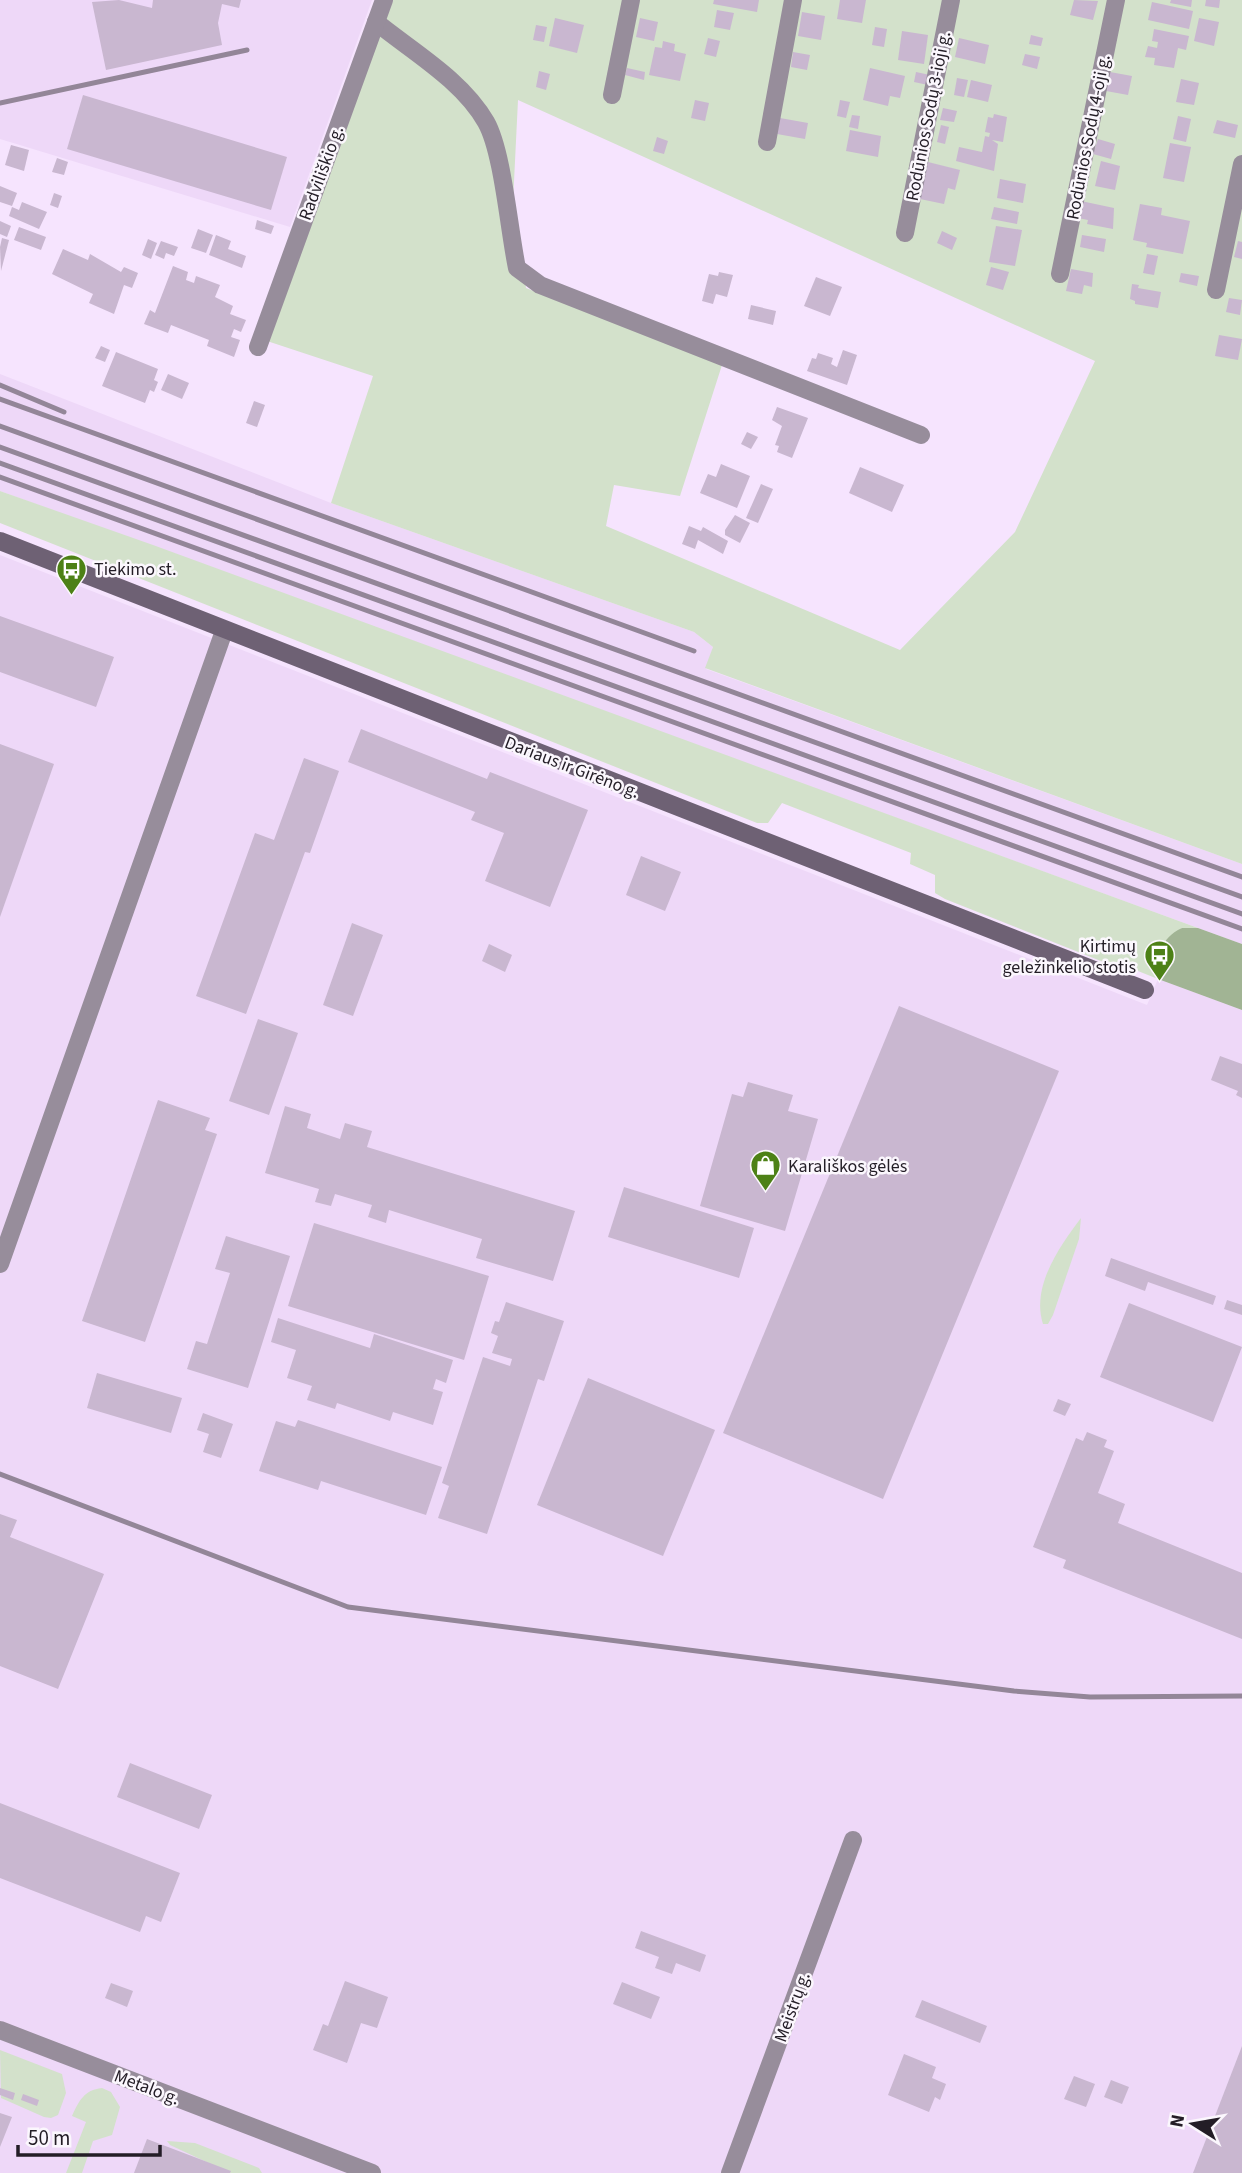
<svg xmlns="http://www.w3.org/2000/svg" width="1242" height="2173" font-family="'Source Sans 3',sans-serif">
<rect width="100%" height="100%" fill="#f6e4fe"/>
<g fill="#eed8f8">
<path d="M0 0H372L290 227 0 139Z"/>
<path d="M0 374 331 503 694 632 713 647 706 669 1242 864V944L0 491Z"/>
<path d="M0 555 1147 1005 1158 979 1242 1010V2173H0Z"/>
</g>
<g fill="#d3e1cb" fill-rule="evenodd">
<path d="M393 0H1242V864L705 668 713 647 694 632 331 503 373 376 267 341ZM518 100 1095 361 1015 532 900 650 606 526 614 485 680 496 722 365 526 288 513 202Z"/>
<path d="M0 491 153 545 1198 928H1182L1159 952 1158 979 1133 969 1131 973 945 899 935 893V875L910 864 911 853 782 803 768 823H757L0 523Z"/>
<path d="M1081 1218 1079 1239 1053 1315 1048 1324H1043C1031 1287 1059 1247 1081 1218Z"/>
<path d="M0 2050 62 2074 66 2093 58 2115 51 2118 44 2117 1 2098Z"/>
<path d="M102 2088 111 2092 120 2107 112 2135 93 2141 82 2173H66L86 2122 72 2116C79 2101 84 2090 102 2088Z"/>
<path d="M167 2141 195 2143 259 2168 262 2173H230L170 2145Z"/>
</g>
<path fill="#a1b494" d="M1182 928H1198L1242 944V1010L1158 979C1159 955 1159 939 1182 928Z"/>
<g fill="#c9b7d0">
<path d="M119 0 152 8 153 0H241L239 8 222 4 218 23 222 45 106 70 92 2Z"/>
<path d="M714 0H759L757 12 713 4Z"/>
<path d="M840 0H866L862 23 837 19Z"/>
<path d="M1074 0 1098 1 1093 20 1070 15Z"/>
<path d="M1171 0H1192L1191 7 1170 3Z"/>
<path d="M1206 0H1220L1219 8 1205 6Z"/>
<path d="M1152 2 1193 11 1189 29 1148 20Z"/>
<path d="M717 10 734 13 730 30 714 27Z"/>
<path d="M802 12 825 16 821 40 798 36Z"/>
<path d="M555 18 584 25 577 53 549 46Z"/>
<path d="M640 18 658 22 654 41 636 37Z"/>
<path d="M1199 18 1219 22 1214 46 1194 41Z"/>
<path d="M536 25 547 27 544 42 533 40Z"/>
<path d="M875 27 887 29 884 47 872 45Z"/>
<path d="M1154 29 1189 36 1186 50 1178 48 1174 68 1154 65 1155 58 1145 57 1148 46 1157 48 1158 42 1152 41Z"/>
<path d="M902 31 928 35 924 64 898 60Z"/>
<path d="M1031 35 1043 38 1041 46 1029 44Z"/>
<path d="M708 38 720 41 716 57 704 54Z"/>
<path d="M959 38 989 45 985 64 955 57Z"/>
<path d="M663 41 675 44 674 51 686 54 680 81 649 75 655 47 662 48Z"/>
<path d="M793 52 810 55 807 70 791 67Z"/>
<path d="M1025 54 1040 57 1037 69 1022 65Z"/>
<path d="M627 68 645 72 644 80 625 75Z"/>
<path d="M870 68 905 76 900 98 890 96 888 106 863 100Z"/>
<path d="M539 71 550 74 546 90 536 87Z"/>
<path d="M916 72 930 75 928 85 914 82Z"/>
<path d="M1110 72 1132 76 1128 95 1106 91Z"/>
<path d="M957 78 968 80 964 97 954 95Z"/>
<path d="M1181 79 1199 83 1194 105 1176 102Z"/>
<path d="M971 80 992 85 988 102 967 97Z"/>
<path d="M83 95 287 157 271 210 67 149Z"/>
<path d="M695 100 709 103 705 121 691 118Z"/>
<path d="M840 100 850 102 846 118 837 116Z"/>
<path d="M943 108 957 111 954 122 940 120Z"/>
<path d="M994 114 1007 117 1003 142 992 140 998 144 994 171 956 161 959 147 982 152 985 136 989 137 990 133 985 132 988 117 993 118Z"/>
<path d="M852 115 860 116 858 129 849 127Z"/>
<path d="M1178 116 1191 119 1186 142 1173 139Z"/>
<path d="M780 118 808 123 805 139 777 134Z"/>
<path d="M1217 120 1238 125 1235 138 1213 133Z"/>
<path d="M941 125 949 127 945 144 937 142Z"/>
<path d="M850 130 881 136 878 157 846 151Z"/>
<path d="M657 137 668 141 664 154 653 151Z"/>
<path d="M1098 139 1115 144 1111 159 1093 154Z"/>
<path d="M1170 143 1191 147 1184 182 1163 178Z"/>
<path d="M11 145 29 150 24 171 5 165Z"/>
<path d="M57 158 68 162 64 175 52 172Z"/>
<path d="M1101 161 1120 166 1115 190 1095 186Z"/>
<path d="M928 162 960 170 955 190 948 188 944 204 920 199Z"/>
<path d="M1000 179 1026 184 1023 203 997 198Z"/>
<path d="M0 186 17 193 12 206 0 202Z"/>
<path d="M54 193 62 196 58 208 50 205Z"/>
<path d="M1081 201 1114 208 1113 229 1087 224 1088 220 1078 218Z"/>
<path d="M22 202 47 212 39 229 9 216 12 207 19 210Z"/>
<path d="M1140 204 1162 208 1161 215 1190 221 1183 254 1146 247 1147 243 1133 240Z"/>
<path d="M994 207 1019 212 1017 224 991 219Z"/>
<path d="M257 220 274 226 271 234 255 229Z"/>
<path d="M0 221 11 226 7 237 0 234Z"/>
<path d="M996 226 1022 230 1015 266 989 262Z"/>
<path d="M19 227 46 237 41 250 14 240Z"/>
<path d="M198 229 213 235 206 253 191 248Z"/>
<path d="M942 231 957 238 952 250 937 243Z"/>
<path d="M216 235 231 241 228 249 246 256 242 268 209 255Z"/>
<path d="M1082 235 1106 239 1104 252 1080 247Z"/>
<path d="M2 238 9 240 1 271 0 247Z"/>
<path d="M148 239 157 243 151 259 142 255Z"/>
<path d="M161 241 178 247 174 256 166 253 164 259 155 255Z"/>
<path d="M1238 241 1242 242V259L1234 257Z"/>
<path d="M63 249 88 260 90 254 121 272 124 267 138 273 132 288 124 285 114 314 89 303 93 294 52 274Z"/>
<path d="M1147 254 1158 256 1154 275 1143 273Z"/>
<path d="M173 266 188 272 186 280 194 283 196 276 220 285 215 297 233 306 230 314 246 320 241 332 234 329 231 337 240 340 234 357 207 346 209 340 171 325 168 333 144 324 150 310 155 313Z"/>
<path d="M991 267 1009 272 1003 290 986 285Z"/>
<path d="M1071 269 1093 273 1092 287 1084 285 1082 294 1066 291Z"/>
<path d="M719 272 733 275 727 297 716 294 713 304 702 301 709 274 718 276Z"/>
<path d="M1181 273 1199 276 1197 286 1179 282Z"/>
<path d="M816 277 842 287 830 316 804 306Z"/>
<path d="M1132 284 1139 285 1138 288 1161 292 1158 308 1135 304V301L1130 299Z"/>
<path d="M1229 298 1242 300 1240 315 1226 312Z"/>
<path d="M751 305 776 311 773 325 748 319Z"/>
<path d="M1219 335 1242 339 1238 360 1215 356Z"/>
<path d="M101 346 110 350 105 362 95 358Z"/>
<path d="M843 350 857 355 847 385 807 371 812 358 816 359 818 353 833 358 831 364 837 367Z"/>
<path d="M116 352 158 369 154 380 158 382 154 392 150 390 145 403 102 386Z"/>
<path d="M168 374 189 383 182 399 161 390Z"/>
<path d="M254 401 265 405 257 427 246 423Z"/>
<path d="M777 407 808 418 792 458 777 452 779 446 775 445 782 426 772 420Z"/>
<path d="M747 432 758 437 751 449 741 444Z"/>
<path d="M721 464 750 476 737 508 700 493 708 474 716 477Z"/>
<path d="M860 467 904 485 892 512 849 493Z"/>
<path d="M761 484 773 489 758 523 746 518Z"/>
<path d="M735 515 750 523 740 543 725 535V530Z"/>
<path d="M689 526 701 531 703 527 728 541 723 554 698 540 695 549 682 544Z"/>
<path d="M0 616 114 657 96 707 0 672Z"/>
<path d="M361 729 487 779 490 772 588 810 550 907 485 881 504 833 471 820 475 812 348 762Z"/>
<path d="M0 744 54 764 0 917Z"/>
<path d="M304 758 339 771 310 853 305 852 246 1014 196 996 255 833 274 840Z"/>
<path d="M641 856 681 872 665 911 626 895Z"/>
<path d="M352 923 383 935 353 1016 323 1005Z"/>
<path d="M489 944 512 955 505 972 482 961Z"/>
<path d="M899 1006 1059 1071 883 1499 723 1433Z"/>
<path d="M258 1019 298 1033 269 1115 229 1101Z"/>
<path d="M1220 1056 1242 1064V1098L1236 1095 1238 1091 1211 1080Z"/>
<path d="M748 1082 793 1095 788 1111 818 1119 785 1231 700 1206 732 1094 743 1097Z"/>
<path d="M158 1100 210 1118 205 1130 217 1134 145 1342 82 1321Z"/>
<path d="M285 1106 311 1114 307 1128 340 1139 345 1123 372 1131 367 1147 575 1211 553 1281 476 1258 482 1239 389 1210 386 1223 368 1217 372 1205 335 1194 331 1206 315 1202 319 1189 265 1173Z"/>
<path d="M624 1187 754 1228 739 1278 608 1237Z"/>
<path d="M314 1223 489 1276 464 1360 288 1306Z"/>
<path d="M226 1236 290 1256 248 1388 187 1369 196 1341 207 1344 230 1273 215 1269Z"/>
<path d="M1111 1258 1216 1296 1213 1305 1148 1282 1145 1291 1105 1276Z"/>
<path d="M1227 1300 1242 1305V1315L1224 1309Z"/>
<path d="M506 1302 564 1321 544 1381 538 1379 487 1534 438 1518 449 1486 442 1483 483 1357 510 1366 512 1359 492 1353 498 1336 491 1333 495 1321 499 1322Z"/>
<path d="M1129 1303 1242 1347 1213 1422 1100 1377Z"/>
<path d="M278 1318 370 1348 374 1334 453 1360 446 1383 436 1379 433 1389 443 1392 433 1425 393 1412 390 1421 337 1403 335 1409 307 1400 312 1386 287 1378 296 1350 271 1342Z"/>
<path d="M97 1373 182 1398 171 1433 87 1408Z"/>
<path d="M588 1378 715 1430 663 1556 537 1505Z"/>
<path d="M1058 1399 1071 1404 1065 1416 1053 1411Z"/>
<path d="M203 1413 233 1424 221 1458 203 1452 209 1434 197 1430Z"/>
<path d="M298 1420 442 1467 426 1515 321 1481 318 1490 259 1471 276 1421 295 1427Z"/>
<path d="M1087 1432 1107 1440 1104 1447 1114 1451 1098 1493 1125 1504 1118 1523 1242 1573V1639L1063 1568 1066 1560 1033 1547 1076 1438 1083 1441Z"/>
<path d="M0 1514 17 1520 10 1537 104 1574 58 1689 0 1666Z"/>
<path d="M130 1763 212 1795 199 1829 117 1797Z"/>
<path d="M0 1803 180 1873 161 1922 146 1916 140 1932 0 1878Z"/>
<path d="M641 1931 706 1955 700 1972 676 1963 672 1974 655 1968 659 1957 635 1948Z"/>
<path d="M345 1981 388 1997 377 2028 361 2023 347 2063 313 2050 323 2024 328 2026Z"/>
<path d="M622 1982 660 1997 651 2019 613 2004Z"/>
<path d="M111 1983 133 1991 127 2007 105 1998Z"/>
<path d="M922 2000 987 2026 980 2043 915 2017Z"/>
<path d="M1242 2046V2173H1193Z"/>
<path d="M904 2054 936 2067 932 2078 946 2084 940 2100 935 2097 929 2112 888 2095Z"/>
<path d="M1074 2076 1095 2084 1086 2107 1064 2099Z"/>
<path d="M1111 2080 1129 2087 1122 2104 1104 2097Z"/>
<path d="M0 2088 15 2093 13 2100 0 2095Z"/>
<path d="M23 2094 39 2100 37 2106 21 2100Z"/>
<path d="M0 2113 12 2117 0 2147Z"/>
<path d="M147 2139 231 2171 230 2173H134Z"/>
</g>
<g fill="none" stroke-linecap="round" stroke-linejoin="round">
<g stroke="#978d9b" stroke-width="18">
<path d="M376 22C413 52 462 80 486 122 503 152 509 231 517 268L540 285 921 435"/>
<path d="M612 95 631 0"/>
<path d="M767 142 793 0"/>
<path d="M905 233 951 0"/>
<path d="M1060 274 1116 0"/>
<path d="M1216 290 1242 164"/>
<path d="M258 347 384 0"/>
<path d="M0 1264 224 631"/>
<path d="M0 2030 372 2173"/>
<path d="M730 2173 853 1840"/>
</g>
<path stroke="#6e6174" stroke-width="18" d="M0 541 1145 990"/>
<g stroke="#938698" stroke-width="5">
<path d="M0 103 247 50"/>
<path d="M0 385 64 412"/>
<path d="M0 399 694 651"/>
<path d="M0 426 1242 877"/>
<path d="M0 447 1242 897"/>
<path d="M0 463 1242 914"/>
<path d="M0 477 1242 929"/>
<path d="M0 1474 348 1607 1014 1691 1090 1697 1242 1696"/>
</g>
</g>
<defs>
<symbol id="bus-pin" viewBox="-11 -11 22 30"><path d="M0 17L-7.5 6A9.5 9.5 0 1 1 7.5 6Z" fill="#4d8116" stroke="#fbf7fd"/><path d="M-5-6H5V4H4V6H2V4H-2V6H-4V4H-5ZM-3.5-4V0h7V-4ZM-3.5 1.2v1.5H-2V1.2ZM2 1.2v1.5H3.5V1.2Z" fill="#fff"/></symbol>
<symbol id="shop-pin" viewBox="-11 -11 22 30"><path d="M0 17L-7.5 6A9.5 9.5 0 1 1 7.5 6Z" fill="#4d8116" stroke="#fbf7fd"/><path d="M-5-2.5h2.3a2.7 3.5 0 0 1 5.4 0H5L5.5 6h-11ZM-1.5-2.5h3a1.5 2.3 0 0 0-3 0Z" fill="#fff"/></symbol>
</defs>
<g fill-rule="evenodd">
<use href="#bus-pin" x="54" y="552" width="35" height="47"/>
<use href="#bus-pin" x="1142" y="938" width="35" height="47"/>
<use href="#shop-pin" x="748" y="1148" width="35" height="47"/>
</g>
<g text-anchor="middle" stroke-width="5" stroke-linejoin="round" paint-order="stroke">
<g font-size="18" fill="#231d26" stroke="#fbf7fd">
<text transform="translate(928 116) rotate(-79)" y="6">Rodūnios Sodų 3-ioji g.</text>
<text transform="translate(1088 137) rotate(-79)" y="6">Rodūnios Sodų 4-oji g.</text>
<text transform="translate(321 173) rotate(-70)" y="6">Radviliškio g.</text>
<text transform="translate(572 767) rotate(21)" y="6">Dariaus ir Girėno g.</text>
<text transform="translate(792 2007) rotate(-70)" y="6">Meistrų g.</text>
<text transform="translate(147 2087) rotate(21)" y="6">Metalo g.</text>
</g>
<g font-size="18" fill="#231d26" stroke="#fbf7fd" text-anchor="start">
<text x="94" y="575">Tiekimo st.</text>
<text x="1136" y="952" text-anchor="end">Kirtimų<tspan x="1136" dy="21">geležinkelio stotis</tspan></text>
<text x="788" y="1172">Karališkos gėlės</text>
</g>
</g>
<g transform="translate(1193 2124) rotate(281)" stroke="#fbf7fd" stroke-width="5" paint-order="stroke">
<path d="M0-5L12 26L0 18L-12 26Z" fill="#231d26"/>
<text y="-10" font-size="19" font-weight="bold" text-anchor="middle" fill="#231d26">N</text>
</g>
<path d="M18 2145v10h142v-10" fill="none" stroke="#231d26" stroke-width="3.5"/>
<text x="28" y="2145" font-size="21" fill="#231d26" stroke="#fbf7fd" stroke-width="5" paint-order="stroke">50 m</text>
</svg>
